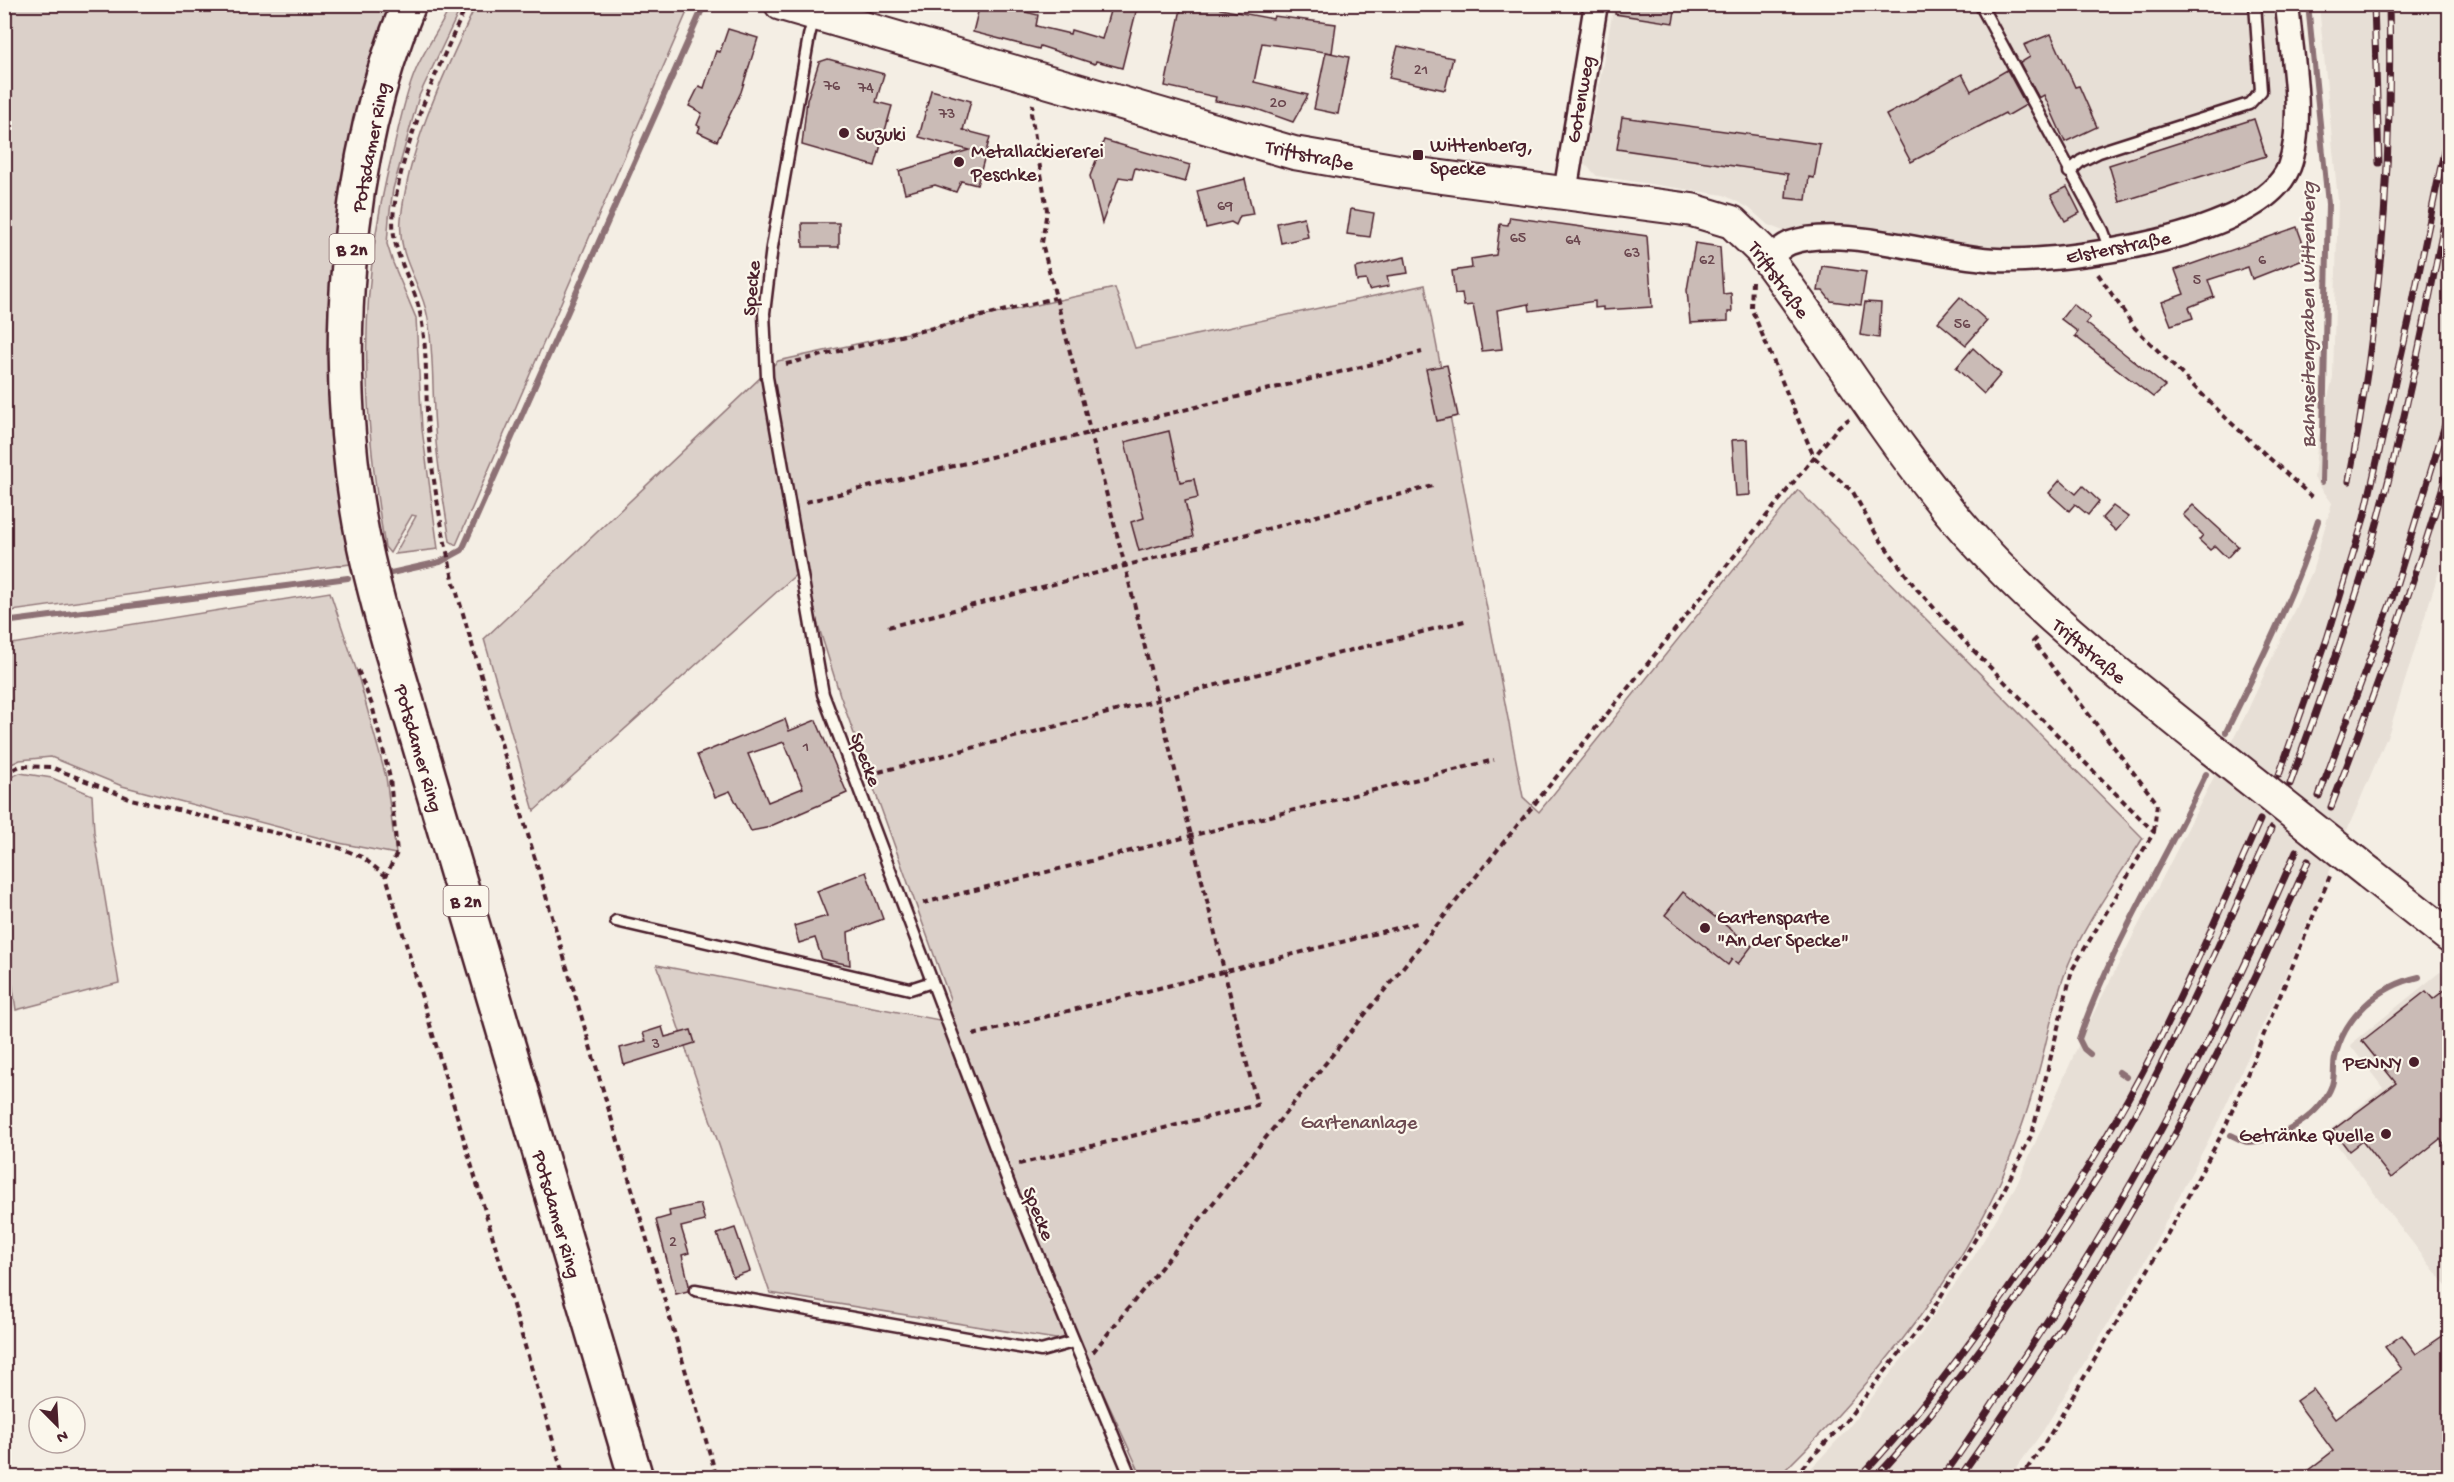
<svg xmlns="http://www.w3.org/2000/svg" width="2454" height="1482" font-family="'Gochi Hand',sans-serif">
<rect width="100%" height="100%" fill="#f4eee4"/>
<filter id="ink" filterUnits="userSpaceOnUse"><feTurbulence type="fractalNoise" baseFrequency=".0167" numOctaves="2"/><feDisplacementMap in="SourceGraphic" scale="12" xChannelSelector="R" yChannelSelector="G"/><feConvolveMatrix kernelMatrix="1 2 1 2 8 2 1 2 1" color-interpolation-filters="sRGB"/></filter>
<g filter="url(#ink)">
<g fill="#e7dfd6">
<path d="M1614 5H2278L2287 94 2288 145 2265 190 2221 217 2134 236 2023 250 1977 247 1859 228 1783 231 1768 225 1749 208 1724 195 1597 176 1584 163Z"/>
<path d="M2319 5H2449V539L2389 732 2278 992 2218 1122 2141 1269 2043 1431 2010 1477 1802 1478 1846 1431 1919 1337 1973 1258 2018 1182 2085 1030 2245 716 2312 572 2332 503 2314 478 2318 438 2333 377 2338 201Z"/>
<path d="M2440 972 2450 980 2449 1283 2446 1286 2327 1132 2383 1088 2350 1045Z"/>
</g>
<g fill="#dbd0c9" stroke="#92787a" stroke-width="1.5">
<path d="M4 5H391L366 69 345 157 332 275 330 406 336 484 350 564 5 612Z"/>
<path d="M451 5H462L419 96 393 189 389 218 387 244 393 263 416 318 422 429 438 549 395 554 416 516 412 515 390 553 385 547C361 406 357 287 394 147 400 122 405 96 415 72 424 49 441 28 451 5Z"/>
<path d="M476 5H690L456 545 450 541C444 503 437 466 435 428 432 391 434 355 428 319 422 282 397 260 401 219 409 144 445 72 476 5Z"/>
<path d="M1425 285 1523 797 1539 812 1798 490 2143 838C2116 882 2081 927 2064 976 2051 1013 2045 1053 2033 1091 2026 1116 2016 1143 2006 1168 1958 1284 1867 1390 1778 1477H1142L1080 1343 770 1293 657 965 939 1020 950 999 840 695 801 570 534 811 484 639 778 361 1115 288 1135 348Z"/>
<path d="M330 592 357 672 386 777 396 854 339 843 122 786 51 757 20 760 5 767V627L6 645Z"/>
<path d="M20 773 52 778 92 795 94 832 119 983 16 1010 4 924V780Z"/>
</g>
<g fill="none" stroke-linecap="round" stroke-linejoin="round">
<g stroke="#8d7174" stroke-width="6">
<path d="M2308 4 2328 204 2322 482"/>
<path d="M391 573 440 562 462 550 704 5"/>
<path d="M4 622 348 578"/>
<path d="M2226 732C2260 662 2294 596 2318 521"/>
<path d="M2090 1054 2084 1049 2079 1039C2111 946 2164 862 2206 774"/>
<path d="M2119 1072 2126 1077"/>
<path d="M2231 1135C2236 1137 2243 1142 2248 1142 2280 1141 2321 1115 2332 1085 2335 1077 2333 1066 2335 1058 2344 1016 2379 986 2419 977"/>
</g>
</g>
<g fill="#cabbb6" stroke="#4a1f2b" stroke-width="1.5" fill-rule="evenodd">
<path d="M980 4H993L1038 15 1036 26 1070 34 1071 30 1102 39 1112 4H1138L1122 68 1096 61 1095 64 1040 46 1039 49 973 32Z"/>
<path d="M1182 4H1220V9L1273 19 1274 16 1336 24 1332 53 1262 43 1254 82 1308 95 1293 122 1251 107 1215 101 1216 97 1165 86Z"/>
<path d="M1616 4H1676L1673 23 1615 14Z"/>
<path d="M728 29 758 38 741 92 717 141 698 132 700 127 697 125 702 113 689 106 699 86 704 88 716 51 720 52Z"/>
<path d="M2051 34 2075 87 2079 86 2097 127 2065 142 2044 95 2039 98 2020 63 2030 57 2024 45Z"/>
<path d="M1398 46 1453 58 1445 90 1389 78Z"/>
<path d="M1326 52 1349 57 1338 114 1314 109Z"/>
<path d="M828 59 884 74 876 102 892 106 875 166 802 145 807 100 819 62Z"/>
<path d="M2007 70 2026 105 2007 116 2005 113 1911 162 1886 115 1962 74 1971 91Z"/>
<path d="M931 90 971 101 963 130 990 137 977 185 961 181 956 192 935 185 905 193 899 171 969 150 919 137Z"/>
<path d="M1622 117 1820 144 1814 178 1809 177 1806 200 1786 198 1788 174 1617 149Z"/>
<path d="M2254 119 2266 156 2120 202 2109 165Z"/>
<path d="M1104 140 1190 165 1185 182 1135 168 1132 179 1119 177 1102 223 1090 176Z"/>
<path d="M1245 179 1253 214 1240 216 1236 225 1231 222 1206 228 1197 191Z"/>
<path d="M2067 187 2080 213 2065 221 2051 195Z"/>
<path d="M1351 209 1374 213 1370 237 1347 234Z"/>
<path d="M1304 217 1308 237 1281 243 1277 223Z"/>
<path d="M1510 217 1647 236 1652 307 1603 310V307L1595 308V301L1530 311 1529 304 1497 310 1502 349 1482 351 1473 305 1464 306 1462 293 1455 294 1452 271 1472 268 1471 259 1496 255 1500 224 1508 225Z"/>
<path d="M802 223H839V247H803Z"/>
<path d="M2297 227 2308 257 2252 279 2248 267 2208 280 2214 297 2189 307 2193 318 2171 325 2162 302 2184 294 2175 270Z"/>
<path d="M1695 243 1720 247 1723 294 1731 293 1732 312H1728V321L1690 323 1687 290Z"/>
<path d="M1405 257 1408 273 1387 276 1389 286 1369 290 1366 280 1357 281 1355 268Z"/>
<path d="M1822 266 1866 272 1861 305 1831 301 1823 291H1818Z"/>
<path d="M1960 297 1987 321 1966 345 1938 322Z"/>
<path d="M1865 302 1881 303 1879 338 1860 335Z"/>
<path d="M2073 304 2090 318 2086 323 2165 386 2153 397 2075 336 2078 332 2061 319Z"/>
<path d="M1973 348 2001 374 1984 394 1956 368Z"/>
<path d="M1447 365 1458 416 1437 421 1426 369Z"/>
<path d="M1169 431 1180 482 1194 479 1198 498 1185 501 1193 537 1139 551 1131 522 1144 518 1125 442Z"/>
<path d="M1748 439 1750 495 1736 496 1732 440Z"/>
<path d="M2060 480 2076 494 2083 486 2099 501 2088 515 2075 504 2069 511 2049 493Z"/>
<path d="M2193 505 2238 546 2227 558 2215 546 2210 550 2199 540 2203 535 2183 515Z"/>
<path d="M2113 506 2128 517 2116 531 2102 518Z"/>
<path d="M785 719 789 731 816 720 847 793 766 828 751 831 730 791 715 797 697 755ZM784 742 803 788 768 802 748 754Z"/>
<path d="M866 872 883 919 848 932 850 965 822 959 815 938 799 943 794 926 827 916 817 891Z"/>
<path d="M1683 892 1752 946 1738 964 1732 959 1728 965 1665 915Z"/>
<path d="M2450 986V1151L2440 1139 2391 1178 2362 1141 2349 1151 2333 1130 2396 1083 2362 1041 2426 991 2433 999Z"/>
<path d="M662 1027 665 1037 691 1030 695 1043 624 1065 620 1048 646 1041 643 1033Z"/>
<path d="M700 1204 705 1221 681 1227 689 1253 682 1255 689 1285 688 1291 676 1294 656 1220 670 1216 669 1211Z"/>
<path d="M735 1228 750 1271 733 1277 717 1234Z"/>
<path d="M2450 1331V1464L2432 1478H2298L2333 1451 2296 1401 2313 1389 2335 1419 2402 1369 2385 1347 2402 1335 2416 1354Z"/>
</g>
<g fill="none" stroke-linecap="round" stroke-linejoin="round">
<defs>
<g id="lane">
<path d="M1980 4 2103 231 2110 250"/>
<path d="M814 17 809 36 772 247 764 313 767 377 823 694 1012 1192 1131 1478"/>
<path d="M2069 172 2081 161 2099 152 2249 104 2261 91 2255 4"/>
<path d="M616 921 910 989 932 982"/>
<path d="M695 1290 1041 1351 1073 1342"/>
</g>
<g id="street">
<path d="M1565 193 1596 4"/>
<path d="M1769 259C1775 253 1781 247 1790 243 1842 224 1939 258 1997 260 2064 263 2261 237 2289 167 2306 121 2291 53 2287 4"/>
</g>
<g id="secondary">
<path d="M781 4 1294 153 1404 172 1692 210 1732 222 1760 249C1831 342 1890 444 1967 532 2040 614 2126 680 2212 749"/>
<path d="M2369 873 2450 937"/>
</g>
<path id="primary" d="M409 4C344 157 331 361 360 523 367 563 378 603 389 642L636 1478"/>
</defs>
<use href="#lane" stroke="#4a1f2b" stroke-width="15"/>
<use href="#street" stroke="#4a1f2b" stroke-width="27"/>
<use href="#secondary" stroke="#4a1f2b" stroke-width="36"/>
<use href="#primary" stroke="#4a1f2b" stroke-width="38"/>
<g stroke="#4a1f2b" stroke-width="4" stroke-dasharray="6 4.5" stroke-linecap="butt">
<path d="M467 4C438 70 404 137 394 209 388 255 414 277 421 318 428 353 425 391 428 427 432 479 442 532 454 583L717 1478"/>
<path d="M2098 274 2135 328 2228 420 2313 498"/>
<path d="M1752 281 1751 308 1814 457 1853 492 1876 534 1915 587 1965 642 2154 832 2072 970 2032 1134 2000 1198 1929 1316 1845 1422 1792 1478"/>
<path d="M786 364 1055 298"/>
<path d="M806 502 1422 352"/>
<path d="M888 627 1433 486"/>
<path d="M2037 638 2033 642 2157 803 2154 832"/>
<path d="M358 670 372 705 390 778 397 853 386 876"/>
<path d="M879 772 1468 620"/>
<path d="M4 774 20 766 51 767 131 799 340 848 362 857 386 876 564 1478"/>
<path d="M923 903 1494 760"/>
<path d="M973 1035 1417 923"/>
<path d="M1019 1164 1257 1105 1125 566 1042 243 1047 210 1031 113 1033 104"/>
<path d="M1093 1352 1839 426 1849 419"/>
<path d="M2021 1478 2051 1433 2149 1268 2224 1130 2330 876"/>
</g>
<use href="#lane" stroke="#fbf7ec" stroke-width="10"/>
<use href="#street" stroke="#fbf7ec" stroke-width="22"/>
<use href="#secondary" stroke="#fbf7ec" stroke-width="32"/>
<use href="#primary" stroke="#fbf7ec" stroke-width="33"/>
<defs>
<g id="rail">
<path d="M2374 4 2379 163"/>
<path d="M2349 481C2379 325 2393 164 2389 4"/>
<path d="M2279 775 2327 639 2364 518 2409 321 2450 122"/>
<path d="M2290 784C2321 698 2353 612 2377 524 2407 415 2428 304 2450 194"/>
<path d="M2319 796 2392 599 2450 408"/>
<path d="M2331 807C2375 694 2415 580 2450 463"/>
<path d="M1859 1478C1906 1429 1947 1374 1987 1319 2049 1232 2107 1142 2156 1046 2194 972 2226 895 2260 820"/>
<path d="M1875 1478C1916 1435 1952 1387 1987 1340 2044 1262 2099 1181 2145 1096 2191 1008 2231 918 2271 829"/>
<path d="M1942 1478C1967 1444 1990 1408 2013 1373 2124 1209 2218 1033 2296 851"/>
<path d="M1959 1478C2098 1285 2214 1078 2308 861"/>
</g>
</defs>
<use href="#rail" stroke="#4a1f2b" stroke-width="7"/>
<use href="#rail" stroke="#fbf7ec" stroke-width="4.5" stroke-dasharray="14" stroke-linecap="butt"/>
<defs>
<path id="secondary-bridge" d="M2212 749 2369 873"/>
</defs>
<use href="#secondary-bridge" stroke="#4a1f2b" stroke-width="36" stroke-linecap="butt"/>
<use href="#secondary-bridge" stroke="#fbf7ec" stroke-width="32"/>
</g>
</g>
<g fill="#4a1f2b" stroke="#fbf7ec" stroke-width="2">
<circle cx="844" cy="133" r="6"/>
<rect x="1412" y="149" width="12" height="12" rx="3"/>
<circle cx="959" cy="162" r="6"/>
<circle cx="1705" cy="928" r="6"/>
<circle cx="2414" cy="1062" r="6"/>
<circle cx="2386" cy="1134" r="6"/>
</g>
<g text-anchor="middle" stroke-width="4.5" stroke-linejoin="round" paint-order="stroke">
<g font-size="16" fill="#6a464e">
<text x="1421" y="74">21</text>
<text x="832" y="90">76</text>
<text x="866" y="92">74</text>
<text x="1278" y="107">20</text>
<text x="947" y="118">73</text>
<text x="1225" y="210">69</text>
<text x="1518" y="242">65</text>
<text x="1573" y="244">64</text>
<text x="1632" y="257">63</text>
<text x="1707" y="264">62</text>
<text x="2262" y="264">6</text>
<text x="2197" y="284">5</text>
<text x="1962" y="328">56</text>
<text x="806" y="751">1</text>
<text x="656" y="1048">3</text>
<text x="673" y="1246">2</text>
</g>
<g fill="#fbf7ec" stroke="#7f6065" stroke-width="1.5">
<rect x="329.5" y="234" width="45" height="30" rx="4.5"/>
<rect x="443.5" y="886" width="45" height="30" rx="4.5"/>
</g>
<g font-size="18" font-weight="bold" fill="#4a1f2b">
<text x="352" y="255">B 2n</text>
<text x="466" y="907">B 2n</text>
</g>
<g font-size="20" fill="#4a1f2b" stroke="#fbf7ec">
<text transform="translate(1579 99) rotate(-80)" y="7">Gotenweg</text>
<text transform="translate(369 147) rotate(-79)" y="7">Potsdamer Ring</text>
<text transform="translate(1310 154) rotate(12)" y="7">Triftstraße</text>
<text transform="translate(2118 246) rotate(-11)" y="7">Elsterstraße</text>
<text transform="translate(1780 279) rotate(54)" y="7">Triftstraße</text>
<text transform="translate(750 288) rotate(-85)" y="7">Specke</text>
<text transform="translate(2090 650) rotate(40)" y="7">Triftstraße</text>
<text transform="translate(420 748) rotate(74)" y="7">Potsdamer Ring</text>
<text transform="translate(867 759) rotate(69)" y="7">Specke</text>
<text transform="translate(1040 1213) rotate(68)" y="7">Specke</text>
<text transform="translate(558 1214) rotate(74)" y="7">Potsdamer Ring</text>
</g>
<g font-size="20" fill="#4a1f2b" stroke="#fbf7ec" text-anchor="start">
<text x="856" y="140">Suzuki</text>
<text x="1430" y="151">Wittenberg,<tspan x="1430" dy="23">Specke</tspan></text>
<text x="971" y="157">Metallackiererei<tspan x="971" dy="23">Peschke</tspan></text>
<text x="1717" y="923">Gartensparte<tspan x="1717" dy="23">"An der Specke"</tspan></text>
<text x="2402" y="1069" text-anchor="end">PENNY</text>
<text x="2374" y="1141" text-anchor="end">Getränke Quelle</text>
</g>
<g font-size="20" fill="#6e4b52" stroke="#fbf7ec">
<text x="1359" y="1128">Gartenanlage</text>
</g>
<g font-size="21" font-style="italic" fill="#714f56" stroke="#fbf7ec">
<text transform="translate(2307 315) rotate(-90)" y="7">Bahnseitengraben Wittenberg</text>
</g>
</g>
<rect width="2454" height="1482" fill="none" stroke="#fbf7ec" stroke-width="24"/>
<rect x="12" y="12" width="2430" height="1458" fill="none" stroke="#4a1f2b" stroke-width="2" filter="url(#ink)"/>
<g transform="translate(57 1425) rotate(156)"><circle r="28" fill="#fbf7ec" stroke="#b4a19f" stroke-width="1.5"/>
<path d="M0-4.5L10 22L0 15L-10 22Z" fill="#4a1f2b"/>
<text y="-9" font-size="16" font-weight="bold" text-anchor="middle" fill="#4a1f2b">N</text>
</g>
</svg>
